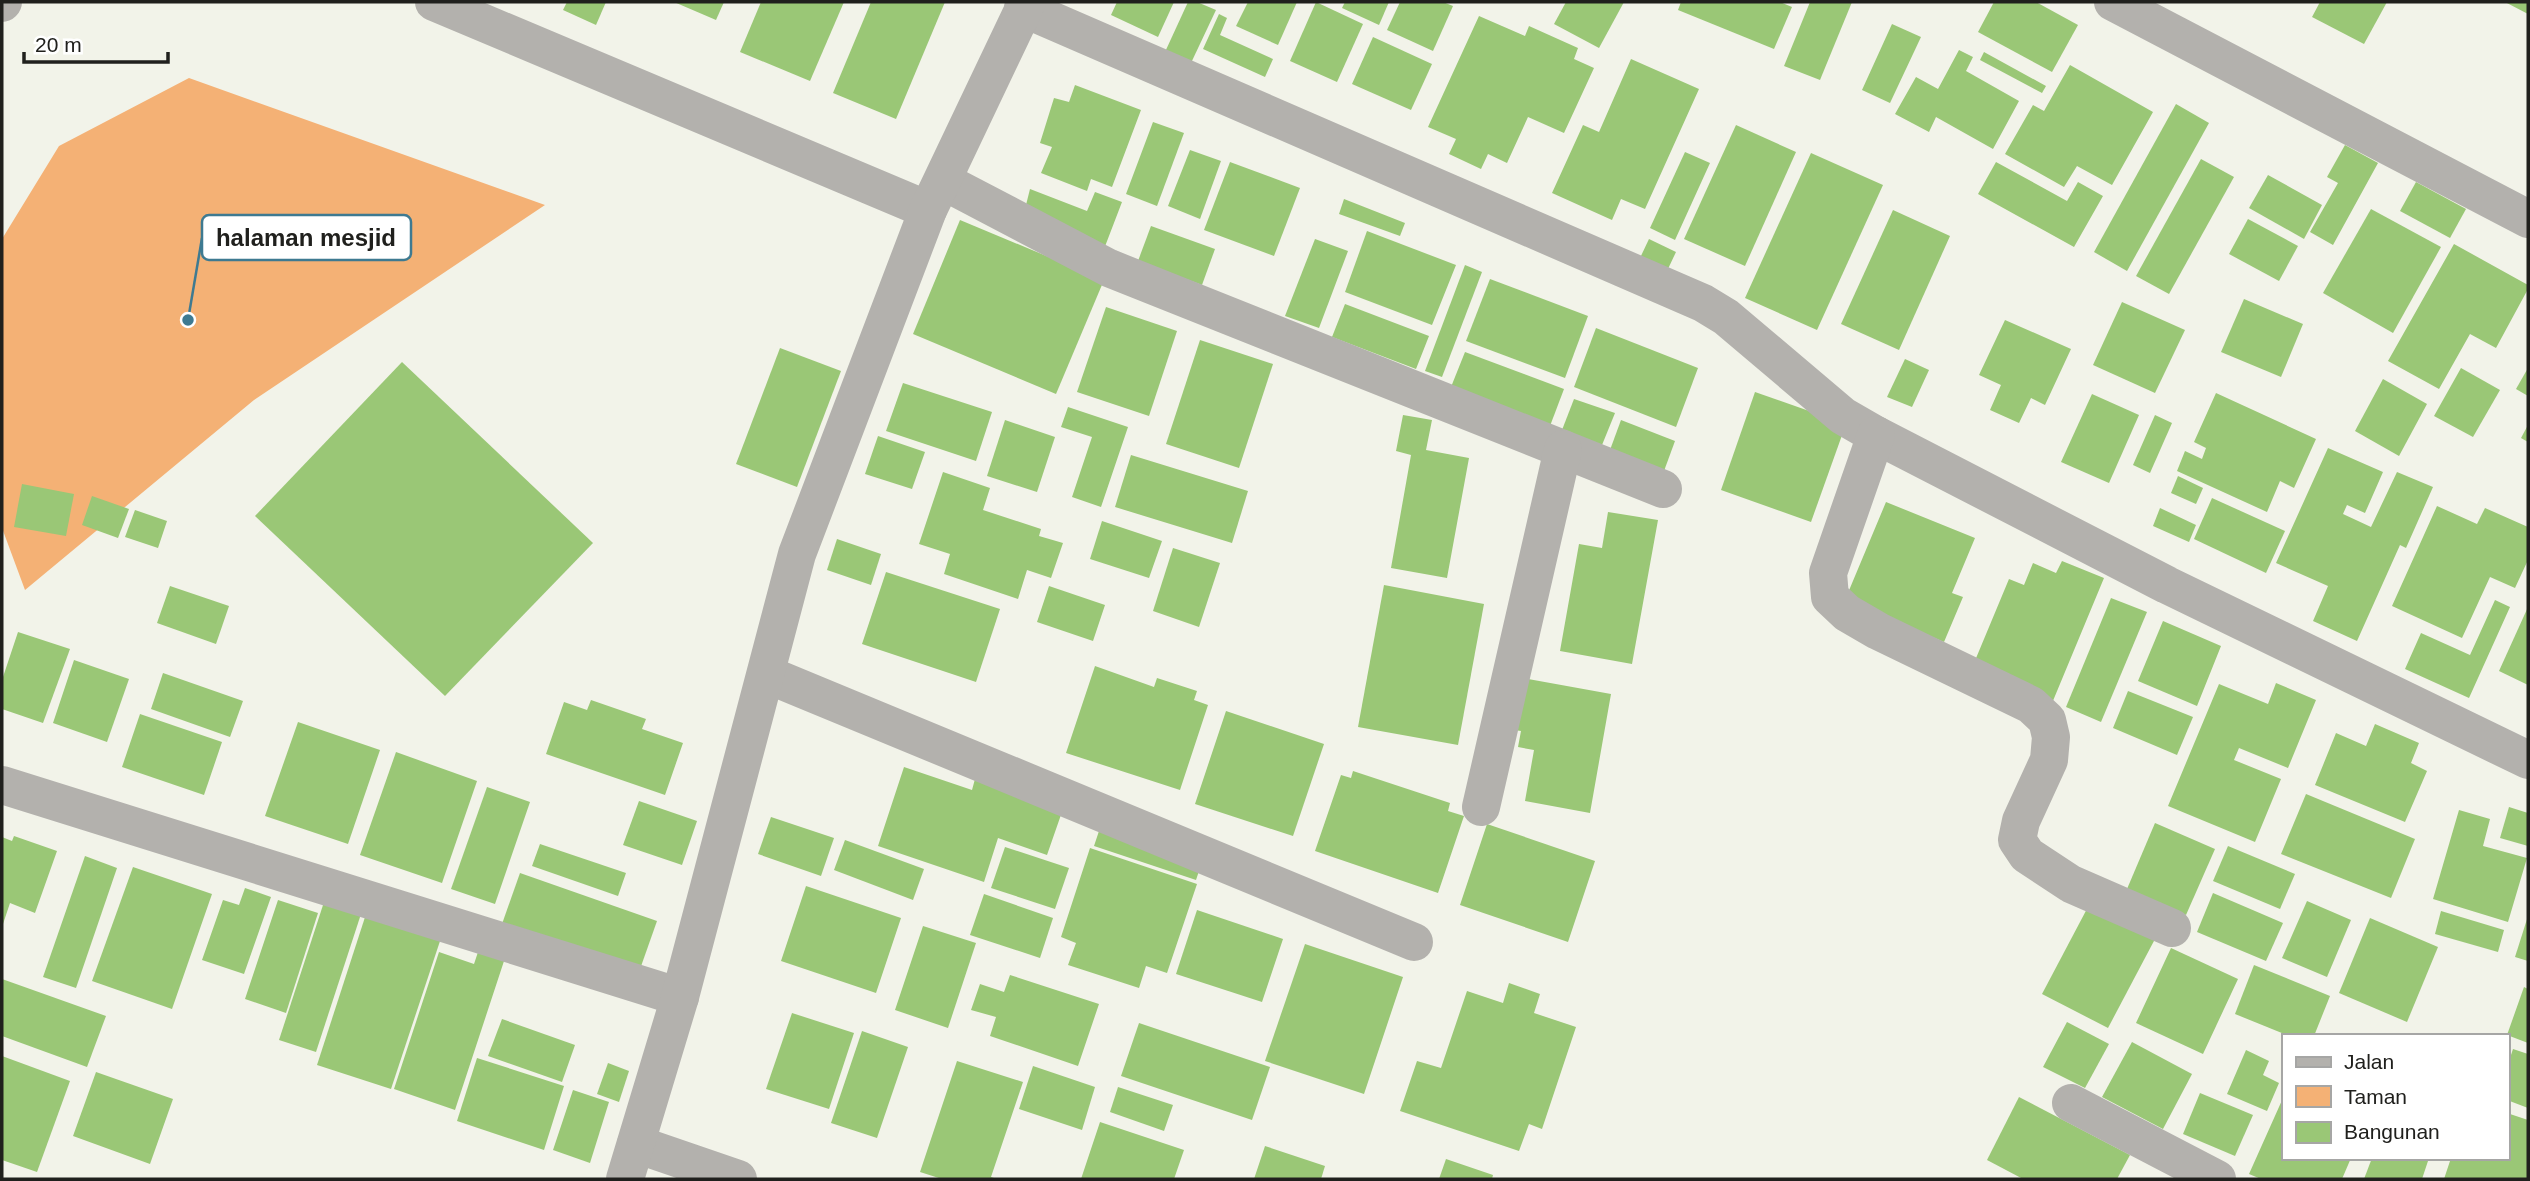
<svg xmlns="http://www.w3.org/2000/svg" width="2530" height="1181" font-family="Helvetica,sans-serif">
<rect width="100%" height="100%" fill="#f2f3e9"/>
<path fill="#f4b175" d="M189 78 545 205 254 400 25 590 2 528V239L59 146Z"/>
<g fill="#9ac776">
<path d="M567 2H606L596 25 563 10Z"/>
<path d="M674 2H724L716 20Z"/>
<path d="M761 2H844L810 81 740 52Z"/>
<path d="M871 2H945L896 119 833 93Z"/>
<path d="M1117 2H1174L1158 37 1111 15Z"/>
<path d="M1188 2H1197L1216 10 1191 63 1165 52Z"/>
<path d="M1248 2H1297L1278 45 1236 26Z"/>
<path d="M1316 2 1363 24 1337 82 1290 61Z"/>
<path d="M1345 2H1389L1379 25 1342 8Z"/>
<path d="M1400 2H1443L1453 6 1433 51 1387 30Z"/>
<path d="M1566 2H1624L1599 48 1554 24Z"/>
<path d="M1681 2H1780L1792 7 1774 49 1678 10Z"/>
<path d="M1810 2H1852L1820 80 1784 66Z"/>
<path d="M1994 2H2036L2078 25 2052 72 1978 32Z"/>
<path d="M2320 2H2387L2364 44 2312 17Z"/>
<path d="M2505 2H2528V14Z"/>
<path d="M1219 14 1227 18 1220 35 1273 59 1265 77 1203 49Z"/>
<path d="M1479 16 1525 36 1529 26 1578 48 1574 59 1594 68 1564 133 1528 117 1507 163 1488 154 1481 169 1449 154 1456 139 1428 127Z"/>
<path d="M1892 24 1921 37 1890 103 1862 90Z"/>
<path d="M1373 37 1432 64 1411 110 1352 84Z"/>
<path d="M1959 50 1973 57 1966 71 2019 101 1993 149 1936 117 1929 132 1895 114 1916 77 1938 89Z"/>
<path d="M1984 52 2046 86 2042 93 1980 60Z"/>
<path d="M1631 59 1699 89 1645 209 1621 199 1612 220 1552 193 1583 125 1599 132Z"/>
<path d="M2070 65 2153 112 2112 185 2077 166 2064 187 2005 154 2033 105 2044 111Z"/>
<path d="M1075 85 1141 110 1112 187 1091 179 1087 191 1041 173 1052 147 1040 143 1054 98 1069 102Z"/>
<path d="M2176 104 2209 123 2127 271 2094 252Z"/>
<path d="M1153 122 1184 133 1157 206 1126 194Z"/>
<path d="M1736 125 1796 152 1745 266 1684 239Z"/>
<path d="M2345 145 2378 163 2333 245 2310 232 2338 183 2327 177Z"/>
<path d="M1190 150 1221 161 1200 219 1168 206Z"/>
<path d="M1685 152 1710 163 1675 240 1650 228Z"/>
<path d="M1811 153 1883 185 1817 330 1745 298Z"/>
<path d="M2201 159 2234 177 2169 294 2136 276Z"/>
<path d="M1230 162 1300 188 1274 256 1204 230Z"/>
<path d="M1996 162 2067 201 2078 182 2103 196 2074 247 1978 194Z"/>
<path d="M2268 175 2322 205 2304 239 2249 208Z"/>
<path d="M2416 182 2466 209 2450 238 2400 211Z"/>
<path d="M1030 189 1087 211 1095 192 1122 202 1104 249 1024 213Z"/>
<path d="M1344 199 1405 223 1400 236 1339 214Z"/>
<path d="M2371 209 2441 247 2393 333 2323 293Z"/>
<path d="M1893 210 1950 236 1899 350 1841 324Z"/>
<path d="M2248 219 2298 246 2279 281 2229 254Z"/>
<path d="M960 220 1104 280 1056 394 913 334Z"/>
<path d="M1151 226 1215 249 1202 285 1138 261Z"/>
<path d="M1367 231 1456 265 1432 325 1345 292Z"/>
<path d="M1315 239 1348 251 1319 328 1285 316Z"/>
<path d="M1649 239 1676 252 1667 271 1640 258Z"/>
<path d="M2454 244 2528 285V289L2496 348 2470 334 2439 389 2388 361Z"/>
<path d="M1465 265 1482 272 1442 377 1425 371Z"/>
<path d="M1490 279 1588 316 1565 378 1466 341Z"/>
<path d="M2244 299 2303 324 2281 377 2221 352Z"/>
<path d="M2122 302 2185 330 2155 393 2093 365Z"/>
<path d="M1345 304 1429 336 1416 369 1332 337Z"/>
<path d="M1106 307 1177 331 1149 416 1077 392Z"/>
<path d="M2005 320 2071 349 2045 405 2031 398 2019 423 1990 410 2001 385 1979 375Z"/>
<path d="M1596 328 1698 368 1676 427 1574 387Z"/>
<path d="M1200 340 1273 364 1239 468 1166 444Z"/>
<path d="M780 348 841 371 797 487 736 464Z"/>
<path d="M1465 352 1564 389 1550 426 1451 387Z"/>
<path d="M1905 359 1929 370 1912 407 1887 397Z"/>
<path d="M402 362 593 543 445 696 255 516Z"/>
<path d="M2461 368 2500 390 2473 437 2434 416Z"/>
<path d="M2528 368V396L2516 389Z"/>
<path d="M2383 379 2427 404 2399 456 2355 431Z"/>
<path d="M903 383 992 412 976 461 886 431Z"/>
<path d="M1755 392 1846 424 1811 522 1721 490Z"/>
<path d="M2216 393 2316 439 2294 488 2280 481 2267 512 2177 471 2185 451 2202 459 2206 448 2194 442Z"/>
<path d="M2092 394 2139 415 2109 483 2061 462Z"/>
<path d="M1574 399 1615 413 1602 445 1562 430Z"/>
<path d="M1068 407 1128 427 1101 507 1072 497 1092 437 1061 427Z"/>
<path d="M1403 415 1432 420 1426 450 1469 458 1447 578 1391 568 1411 455 1396 451Z"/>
<path d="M2155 415 2172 423 2150 473 2133 465Z"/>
<path d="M1005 420 1055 437 1037 492 987 476Z"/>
<path d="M1621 420 1675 441 1664 471 1610 450Z"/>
<path d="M2528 425V442L2521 438Z"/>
<path d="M878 436 925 452 912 489 865 474Z"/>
<path d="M2328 448 2383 472 2365 513 2347 505 2343 514 2371 527 2397 472 2433 487 2406 548 2400 545 2357 641 2313 621 2328 586 2276 563Z"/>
<path d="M1131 455 1248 491 1232 543 1115 507Z"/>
<path d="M943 472 990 488 983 510 1041 529 1039 536 1063 543 1051 578 1027 570 1018 599 944 574 950 554 919 544Z"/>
<path d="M2178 476 2203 488 2196 504 2171 493Z"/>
<path d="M22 484 74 494 66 536 14 527Z"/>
<path d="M92 496 129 509 118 538 82 525Z"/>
<path d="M2212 498 2285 531 2266 573 2194 539Z"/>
<path d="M1886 502 1975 538 1952 593 1963 597 1944 642 1845 600Z"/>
<path d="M2437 506 2477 524 2485 508 2528 527V560L2515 588 2490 577 2462 638 2392 606Z"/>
<path d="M2160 508 2196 525 2189 542 2153 526Z"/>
<path d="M135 510 167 521 158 548 125 537Z"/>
<path d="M1608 512 1658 520 1632 664 1560 651 1579 544 1602 548Z"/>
<path d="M1102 521 1162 541 1149 578 1090 559Z"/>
<path d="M837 539 881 554 871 585 827 570Z"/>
<path d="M1173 548 1220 563 1199 627 1153 611Z"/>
<path d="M2062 561 2104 578 2050 708 1969 675 2009 579 2024 585 2033 563 2056 573Z"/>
<path d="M886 572 1000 609 976 682 862 644Z"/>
<path d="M1384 585 1484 604 1458 745 1358 727Z"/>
<path d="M170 586 229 606 216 644 157 623Z"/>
<path d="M1049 586 1105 605 1093 641 1037 622Z"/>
<path d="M2111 598 2147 612 2101 722 2066 707Z"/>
<path d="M2495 600 2510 607 2469 698 2405 669 2421 633 2470 655Z"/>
<path d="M2528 607V685L2499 671Z"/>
<path d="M2163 621 2221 646 2197 706 2138 681Z"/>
<path d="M18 632 70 649 43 723 2 709V680Z"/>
<path d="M74 660 129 679 107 742 53 723Z"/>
<path d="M1095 666 1154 687 1157 678 1197 691 1194 700 1208 705 1180 790 1066 753Z"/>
<path d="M163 673 243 701 230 737 151 709Z"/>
<path d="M1523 678 1611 694 1590 813 1525 801 1534 750 1518 747 1521 731 1514 730Z"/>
<path d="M2276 683 2316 700 2288 768 2239 748 2234 760 2281 779 2255 842 2168 806 2219 684 2268 704Z"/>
<path d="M2128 691 2193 717 2177 755 2113 728Z"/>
<path d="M591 700 646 719 642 729 683 743 665 795 546 754 564 702 587 710Z"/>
<path d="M1226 711 1324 744 1293 836 1195 804Z"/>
<path d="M140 714 222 742 204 795 122 767Z"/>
<path d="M298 722 380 750 348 844 265 816Z"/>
<path d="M2375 724 2419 743 2411 763 2427 771 2405 822 2315 785 2336 733 2366 746Z"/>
<path d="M396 752 477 781 442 883 360 855Z"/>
<path d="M904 767 972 790 975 779 1063 809 1047 855 998 838 984 882 878 846Z"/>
<path d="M1353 771 1450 803 1448 811 1464 816 1438 893 1315 851 1341 775 1351 778Z"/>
<path d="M487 787 530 802 495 904 451 889Z"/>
<path d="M2306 794 2415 839 2391 898 2281 854Z"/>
<path d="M639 801 697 821 682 865 623 845Z"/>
<path d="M2509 807 2528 813V846L2500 838Z"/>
<path d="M2459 810 2490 819 2483 846 2527 858 2508 922 2433 899Z"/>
<path d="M771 817 834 838 821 876 758 854Z"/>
<path d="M2155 823 2215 849 2186 915 2127 889Z"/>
<path d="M1487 824 1595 861 1568 942 1460 905Z"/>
<path d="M1100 828 1202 862 1196 880 1094 846Z"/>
<path d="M14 836 57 851 35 913 10 903 2 927V837L12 841Z"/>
<path d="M845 840 924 869 913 900 834 870Z"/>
<path d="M540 844 626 873 618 896 532 866Z"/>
<path d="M2228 846 2295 874 2280 909 2213 881Z"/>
<path d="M1005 847 1069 868 1055 909 991 888Z"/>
<path d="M1090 848 1197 884 1167 973 1146 966 1139 988 1068 965 1076 943 1061 937Z"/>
<path d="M85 856 117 868 76 988 43 977Z"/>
<path d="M133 867 212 894 172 1009 92 981Z"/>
<path d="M520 873 657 921 639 972 502 924Z"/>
<path d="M806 886 901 918 876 993 781 961Z"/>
<path d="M245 888 271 897 244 974 202 960 223 900 239 905Z"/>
<path d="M2213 893 2283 923 2266 961 2197 932Z"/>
<path d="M984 894 1053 918 1040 958 970 935Z"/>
<path d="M278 900 318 913 286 1013 245 999Z"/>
<path d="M2307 901 2351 920 2327 977 2282 958Z"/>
<path d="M324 902 361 914 316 1052 279 1040Z"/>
<path d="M2089 905 2155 939 2108 1028 2042 994Z"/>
<path d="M1197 910 1283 939 1262 1002 1176 974Z"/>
<path d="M367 911 442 935 391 1089 317 1065Z"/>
<path d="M2441 911 2504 930 2498 952 2435 934Z"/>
<path d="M2528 916V961L2515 957Z"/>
<path d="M2370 918 2438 947 2407 1022 2339 993Z"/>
<path d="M923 926 976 943 948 1028 895 1010Z"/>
<path d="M1305 944 1403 977 1364 1094 1265 1061Z"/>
<path d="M2171 948 2238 979 2203 1054 2136 1023Z"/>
<path d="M479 949 505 958 455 1110 394 1089 439 952 474 964Z"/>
<path d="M2254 965 2330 996 2314 1036H2289L2235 1014Z"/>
<path d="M1010 975 1099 1004 1078 1066 990 1036 996 1017 971 1010 980 984 1004 992Z"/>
<path d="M2 979 106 1016 87 1067 2 1036Z"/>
<path d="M1509 983 1540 994 1534 1013 1576 1027 1542 1129 1529 1124 1519 1151 1400 1111 1417 1061 1441 1068 1467 991 1503 1003Z"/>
<path d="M2524 987 2528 989V1043L2507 1035Z"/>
<path d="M792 1013 854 1033 829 1109 766 1089Z"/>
<path d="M502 1019 575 1045 562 1082 488 1056Z"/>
<path d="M2067 1022 2109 1044 2085 1088 2043 1067Z"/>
<path d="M1139 1023 1270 1067 1252 1120 1121 1076Z"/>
<path d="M862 1031 908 1047 877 1138 831 1123Z"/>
<path d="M2132 1042 2192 1074 2163 1129 2102 1097Z"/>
<path d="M2513 1049 2528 1054V1108L2507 1100V1067Z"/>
<path d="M2246 1050 2269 1061 2263 1075 2279 1083 2267 1111 2227 1094Z"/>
<path d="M2 1056 70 1081 37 1172 2 1160Z"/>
<path d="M477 1058 564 1086 544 1150 457 1121Z"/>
<path d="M957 1061 1023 1082 991 1177 997 1179H942L920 1172Z"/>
<path d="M608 1063 629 1071 619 1102 597 1094Z"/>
<path d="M1033 1066 1095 1087 1082 1130 1019 1109Z"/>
<path d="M96 1072 173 1099 150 1164 73 1136Z"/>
<path d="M1118 1087 1173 1105 1164 1131 1110 1112Z"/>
<path d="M573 1090 609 1102 590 1163 553 1150Z"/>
<path d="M2200 1093 2253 1115 2235 1156 2183 1134Z"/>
<path d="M2019 1097 2130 1155 2117 1179H2023L1987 1160Z"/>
<path d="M2283 1098V1158H2351L2342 1179H2261L2249 1174Z"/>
<path d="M2507 1113 2528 1120V1179H2444L2451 1158H2507Z"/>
<path d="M1100 1122 1184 1150 1174 1179H1081Z"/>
<path d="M1265 1146 1325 1166 1321 1179H1254Z"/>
<path d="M2372 1158H2429L2422 1179H2364Z"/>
<path d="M1446 1159 1493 1175 1492 1179H1439Z"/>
</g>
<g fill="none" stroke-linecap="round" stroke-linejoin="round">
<g stroke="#b3b1ad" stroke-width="38">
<path d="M434 2 928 210"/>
<path d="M2113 2 2528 219"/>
<path d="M2 3 3 2"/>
<path d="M1023 8 1703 303 1726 317 1843 416 1876 435 2167 585 2528 760"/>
<path d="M943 181 1109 268 1663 489"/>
<path d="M1876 435 1828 573 1830 597 1847 613 1878 631 2031 705 2047 720 2051 737 2049 760 2021 821 2017 840 2027 855 2071 884 2172 928"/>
<path d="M766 674 1414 942"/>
<path d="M2 785 680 997"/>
<path d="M1481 807 1563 449"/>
<path d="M2071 1103 2217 1179"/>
<path d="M636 1144 738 1179"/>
<path d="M625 1179 680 997 797 554 928 210 1027 2"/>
</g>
</g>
<path fill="none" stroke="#3e7a91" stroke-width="2.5" d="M188 320L202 238"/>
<circle fill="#3e7a91" stroke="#fff" stroke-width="2.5" cx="188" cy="320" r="7"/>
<rect fill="#fff" stroke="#3e7a91" stroke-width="2.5" x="202" y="215" width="209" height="45" rx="7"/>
<g font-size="24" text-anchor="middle" font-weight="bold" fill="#20201d">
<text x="306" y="246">halaman mesjid</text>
</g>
<rect width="2530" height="1181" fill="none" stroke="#20201d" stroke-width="7"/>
<rect x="2282" y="1034" width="228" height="126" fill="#ffffff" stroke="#a6a6a5" stroke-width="2"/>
<rect x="2296" y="1057" width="35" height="10" fill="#b3b1ad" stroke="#a6a6a5" stroke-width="2"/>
<text x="2344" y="1069" font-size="21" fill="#20201d">Jalan</text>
<rect x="2296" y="1086" width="35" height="21" fill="#f4b175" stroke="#a6a6a5" stroke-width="2"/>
<text x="2344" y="1104" font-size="21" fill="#20201d">Taman</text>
<rect x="2296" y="1122" width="35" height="21" fill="#9ac776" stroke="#a6a6a5" stroke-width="2"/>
<text x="2344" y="1139" font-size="21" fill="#20201d">Bangunan</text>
<path d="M24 52v10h144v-10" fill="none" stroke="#20201d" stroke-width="3.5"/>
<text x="35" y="52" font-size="21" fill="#20201d" stroke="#ffffff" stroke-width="5" paint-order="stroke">20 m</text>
</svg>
